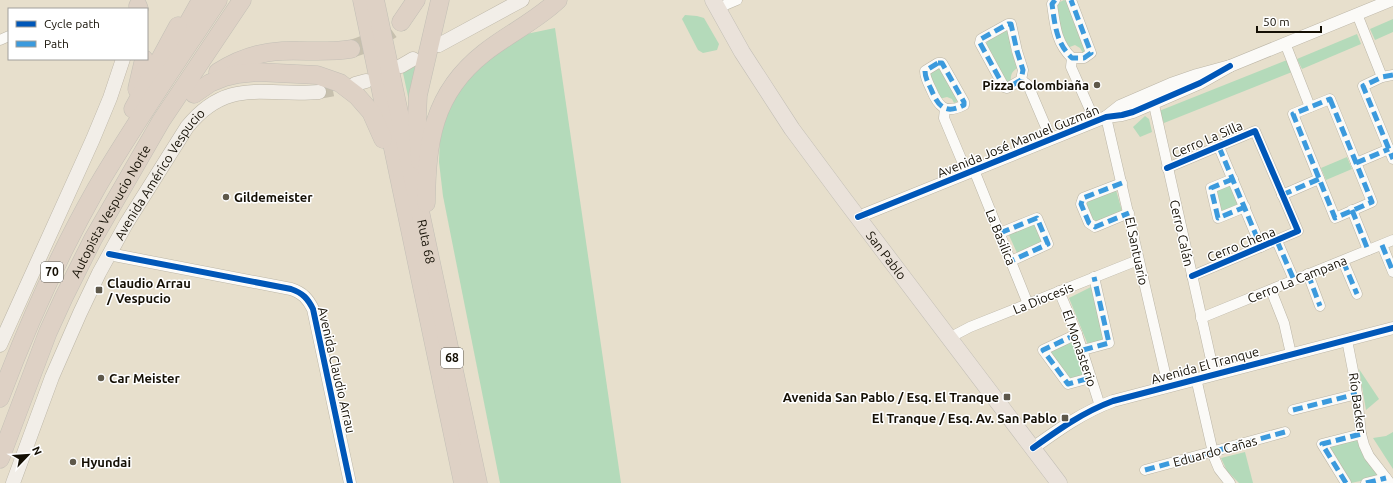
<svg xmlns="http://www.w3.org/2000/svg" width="1393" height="483" font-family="Ubuntu,sans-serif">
<rect width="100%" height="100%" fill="#e7dfcc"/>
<g fill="#b4daba">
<path d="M1064 0 1068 2 1086 51 1083 53 1080 48 1075 45 1067 48 1062 38 1056 6 1058 3Z"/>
<path d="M685 15 697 16 704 18 719 44 717 50 703 53 698 50 682 19Z"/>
<path d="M1393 19V32L1375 40 1370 29Z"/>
<path d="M555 28 621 483H500L443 196 439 162 440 135 446 110 469 71 512 37Z"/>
<path d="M1007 30 1009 33 1011 51 1019 67C1012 71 1010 75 1011 83L1007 85 985 45 989 39Z"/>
<path d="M1357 34 1361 44 1302 69 1297 59Z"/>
<path d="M1287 60 1292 72 1164 123 1159 111Z"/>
<path d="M419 64 412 115 403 73Z"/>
<path d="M940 65 958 101 954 103 952 99 947 97 939 99 929 71Z"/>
<path d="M1145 116 1149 119 1152 132 1140 137 1133 127Z"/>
<path d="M1347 157 1352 169 1326 180 1321 168Z"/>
<path d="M1229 183 1239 205 1221 213 1216 190Z"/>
<path d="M1116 190 1122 211 1096 222 1091 219 1085 204 1088 201Z"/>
<path d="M1035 221 1044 243 1018 255 1008 233Z"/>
<path d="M1093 286 1105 339 1088 345 1069 298Z"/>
<path d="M1072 340 1084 376 1070 380 1049 351Z"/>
<path d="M1359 369 1379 399 1366 410Z"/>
<path d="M1393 432V469L1373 438 1386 436Z"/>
<path d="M1356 439 1379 477 1351 483 1328 447Z"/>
<path d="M1245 452 1253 483H1239L1227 471 1221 458Z"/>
</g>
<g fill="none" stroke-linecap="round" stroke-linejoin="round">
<path stroke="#c7c0ae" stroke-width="14" stroke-dasharray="14 7" stroke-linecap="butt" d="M319 92 350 86"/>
<path stroke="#c7c0ae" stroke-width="18" stroke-dasharray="18 9" stroke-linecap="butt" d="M351 49C370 43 386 35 401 22"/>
<defs>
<g id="minor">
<path d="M1055 0 1052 4C1055 25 1056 43 1072 58H1084L1091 53 1071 0"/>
<path d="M718 8 737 0"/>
<path d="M1357 14 1382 77"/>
<path d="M1008 24H1011L1017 51 1023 70 1021 80 1007 88 1004 87 980 43 981 39Z"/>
<path d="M0 40 9 36"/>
<path d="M1285 43 1310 107"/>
<path d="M1072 58 1071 67 1095 121"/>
<path d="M938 63H942L964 102V105C945 115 938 106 931 89 928 83 925 77 925 71Z"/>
<path d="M1393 75 1382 77 1363 86 1393 159"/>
<path d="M1021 80 1028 85 1051 139"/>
<path d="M1152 96 1214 373"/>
<path d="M1330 99 1372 202 1335 218 1293 114Z"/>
<path d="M945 109 944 118 967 173"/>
<path d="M1106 117 1168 386"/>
<path d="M1219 147 1261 247"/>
<path d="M1356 163 1389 149"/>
<path d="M1167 168 1255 131 1298 231 1192 276"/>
<path d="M974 170 1028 304"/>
<path d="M1233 179 1211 188 1218 218 1245 207"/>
<path d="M1122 183 1083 198 1081 204 1089 223 1095 227 1129 213"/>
<path d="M1282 195 1319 179"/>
<path d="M1352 210 1368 250"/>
<path d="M1000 233 1037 218 1048 244 1011 261"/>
<path d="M1277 241 1294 280"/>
<path d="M1382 245 1393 272"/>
<path d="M1343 261 1357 294"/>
<path d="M1308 274 1320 306"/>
<path d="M1271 290 1284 323 1291 354"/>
<path d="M1059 291 1077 334 1100 406"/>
<path d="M1201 318 1393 240"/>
<path d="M1077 334 1043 350 1068 384 1090 378"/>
<path d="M949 338 970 327 1138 260"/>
<path d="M1347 340 1356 386 1361 434 1364 445 1369 456 1390 483"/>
<path d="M1083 350 1109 343 1094 277"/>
<path d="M1196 378 1214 457 1219 469 1230 483"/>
<path d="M1293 410 1357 394"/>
<path d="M1145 470 1285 432"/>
<path d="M1346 483 1322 444 1361 434"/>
<path d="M1366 483 1386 478"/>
</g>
<g id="tertiary">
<path d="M1106 117 1120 106 1171 84 1197 75 1230 66 1392 0"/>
<path d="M858 217 1106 117 1122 115 1133 112 1200 83 1230 66"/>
<path d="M109 254 291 289C303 293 308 299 313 309L350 483"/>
<path d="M1033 448C1058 430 1083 412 1113 401L1393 328"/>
</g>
<g id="secondary">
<path d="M439 45 522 0"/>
<path d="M401 66 413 59"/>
<path d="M355 84 366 81"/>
<path d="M0 345 93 139 110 98 123 59"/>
<path id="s1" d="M13 483 52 377 80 313 99 273 126 224 187 127C228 76 265 97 319 92"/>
</g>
<g id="primary">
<path id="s2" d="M713 0 742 52 792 129 844 199 1059 483"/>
</g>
<g id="motorway">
<path d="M362 0 463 483"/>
<path id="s3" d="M375 0 478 483"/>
<path d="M138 6 139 9"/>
<path d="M401 22 416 0"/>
<path d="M178 41 201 0"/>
<path d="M218 72C237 60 260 52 282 51 305 50 328 53 351 49"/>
<path d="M137 89 144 59"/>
<path d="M194 94 210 83 225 77 238 74 257 72 317 75 340 83 357 96 371 112 383 139"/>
<path d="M133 109 178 26"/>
<path d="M420 161 417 116 418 95 440 0"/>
<path d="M426 203C427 142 432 94 484 53 508 34 536 21 558 0"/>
<path d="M0 398C27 326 58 256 96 189 134 124 177 62 218 0"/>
<path id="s4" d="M0 459 48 332 64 297 93 239 161 121 242 0"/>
</g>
</defs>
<use href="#minor" stroke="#bcb6a7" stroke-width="11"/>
<use href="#tertiary" stroke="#bcb6a7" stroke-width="13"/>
<use href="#secondary" stroke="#bcb6a7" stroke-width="15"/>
<use href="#primary" stroke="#c3bfb6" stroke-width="17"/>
<use href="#motorway" stroke="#c3bfb6" stroke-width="19"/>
<use href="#minor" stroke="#fbfaf7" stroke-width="10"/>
<use href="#tertiary" stroke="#fbfaf7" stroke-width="12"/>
<use href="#secondary" stroke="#f2eee8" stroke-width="14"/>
<use href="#primary" stroke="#eae2da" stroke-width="16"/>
<use href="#motorway" stroke="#ded1c5" stroke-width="18"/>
<g stroke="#3b9add" stroke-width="5" stroke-dasharray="10 5" stroke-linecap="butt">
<path d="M1055 0 1052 4C1055 25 1056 43 1072 58H1084L1091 53 1071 0"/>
<path d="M1008 24H1011L1017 51 1023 70 1021 80 1007 88 1004 87 980 43 981 39Z"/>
<path d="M938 63H942L964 102V105C945 115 938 106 931 89 928 83 925 77 925 71Z"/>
<path d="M1393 75 1382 77 1363 86 1393 159"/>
<path d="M1330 99 1372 202 1335 218 1293 114Z"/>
<path d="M1219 147 1261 247"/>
<path d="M1356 163 1389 149"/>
<path d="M1233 179 1211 188 1218 218 1245 207"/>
<path d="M1122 183 1083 198 1081 204 1089 223 1095 227 1129 213"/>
<path d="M1282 195 1319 179"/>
<path d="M1352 210 1368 250"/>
<path d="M1000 233 1037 218 1048 244 1011 261"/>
<path d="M1277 241 1294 280"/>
<path d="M1382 245 1393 272"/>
<path d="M1343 261 1357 294"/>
<path d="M1308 274 1320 306"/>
<path d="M1077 334 1043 350 1068 384 1090 378"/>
<path d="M1083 350 1109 343 1094 277"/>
<path d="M1293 410 1357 394"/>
<path d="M1145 470 1285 432"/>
<path d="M1346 483 1322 444 1361 434"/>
<path d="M1366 483 1386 478"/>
</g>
<defs>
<g id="cycleway">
<path d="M1167 168 1255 131 1298 231 1192 276"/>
<path d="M858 217 1106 117 1122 115 1133 112 1200 83 1230 66"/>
<path d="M109 254 291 289C303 293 308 299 313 309L350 483"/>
<path d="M1033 448C1058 430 1083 412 1113 401L1393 328"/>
</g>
</defs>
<use href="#cycleway" stroke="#fff" stroke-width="8"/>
<use href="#cycleway" stroke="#0057b8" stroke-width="6"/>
</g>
<g fill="#5e584a" stroke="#fff" stroke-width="1.5">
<circle cx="1097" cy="85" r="4"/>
<circle cx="226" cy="197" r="4"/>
<rect x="95" y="286" width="8" height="8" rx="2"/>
<circle cx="101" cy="378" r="4"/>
<rect x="1003" y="393" width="8" height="8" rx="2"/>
<rect x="1061" y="414" width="8" height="8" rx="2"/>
<circle cx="73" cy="462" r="4"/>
</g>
<g text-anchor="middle" stroke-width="3" stroke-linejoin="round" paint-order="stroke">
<g fill="#fff" stroke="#5a574f" stroke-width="1">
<rect x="41" y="262" width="22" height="20" rx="3"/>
<rect x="441" y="348" width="22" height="20" rx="3"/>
</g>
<g font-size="12" font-weight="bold" fill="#140f04">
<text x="52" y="276">70</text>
<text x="452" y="362">68</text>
</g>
<g font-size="13" font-weight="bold" fill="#140f04" stroke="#fff" text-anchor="start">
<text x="1089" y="90" text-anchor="end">Pizza Colombiaña</text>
<text x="234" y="202">Gildemeister</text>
<text x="107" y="288">Claudio Arrau<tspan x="107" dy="15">/ Vespucio</tspan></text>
<text x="109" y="383">Car Meister</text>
<text x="999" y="402" text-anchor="end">Avenida San Pablo / Esq. El Tranque</text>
<text x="1057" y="423" text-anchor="end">El Tranque / Esq. Av. San Pablo</text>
<text x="81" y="467">Hyundai</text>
</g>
<g font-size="13" fill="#140f04" stroke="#fff">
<text transform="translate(1207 139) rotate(-23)" y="5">Cerro La Silla</text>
<text transform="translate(1018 141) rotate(-22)" y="5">Avenida José Manuel Guzmán</text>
<text dy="5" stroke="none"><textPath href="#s1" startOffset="343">Avenida Américo Vespucio</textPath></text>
<text dy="5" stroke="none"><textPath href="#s4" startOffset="272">Autopista Vespucio Norte</textPath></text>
<text transform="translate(1182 233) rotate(77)" y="5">Cerro Calán</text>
<text transform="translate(1001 237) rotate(68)" y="5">La Basilica</text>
<text dy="5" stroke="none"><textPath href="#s3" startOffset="247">Ruta 68</textPath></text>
<text transform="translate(1241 244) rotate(-22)" y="5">Cerro Chena</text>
<text transform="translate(1137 251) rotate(78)" y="5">El Santuario</text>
<text dy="5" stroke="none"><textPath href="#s2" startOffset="309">San Pablo</textPath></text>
<text transform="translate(1297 279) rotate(-22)" y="5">Cerro La Campana</text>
<text transform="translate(1043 298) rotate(-22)" y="5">La Diocesis</text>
<text transform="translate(1080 348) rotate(71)" y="5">El Monasterio</text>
<text transform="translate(1205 365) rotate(-15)" y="5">Avenida El Tranque</text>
<text transform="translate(337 370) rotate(77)" y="5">Avenida Claudio Arrau</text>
<text transform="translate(1358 403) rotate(82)" y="5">Río Backer</text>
<text transform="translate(1215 451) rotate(-15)" y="5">Eduardo Cañas</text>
</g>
</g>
<rect x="8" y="8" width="140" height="52" fill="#ffffff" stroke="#a19f9b"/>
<rect x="16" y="21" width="20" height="6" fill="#0057b8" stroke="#a19f9b"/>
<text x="44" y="28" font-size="12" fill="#140f04">Cycle path</text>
<rect x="16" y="41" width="20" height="6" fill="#3b9add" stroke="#a19f9b"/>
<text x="44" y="48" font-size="12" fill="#140f04">Path</text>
<g transform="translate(28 455) rotate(65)" stroke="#ffffff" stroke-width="3" paint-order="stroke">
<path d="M0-3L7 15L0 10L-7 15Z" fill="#140f04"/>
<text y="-6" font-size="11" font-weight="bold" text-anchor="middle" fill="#140f04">N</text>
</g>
<path d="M1257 26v6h64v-6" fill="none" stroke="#140f04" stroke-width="2"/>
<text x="1263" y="26" font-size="12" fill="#140f04" stroke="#ffffff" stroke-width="3" paint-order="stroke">50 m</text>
</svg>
